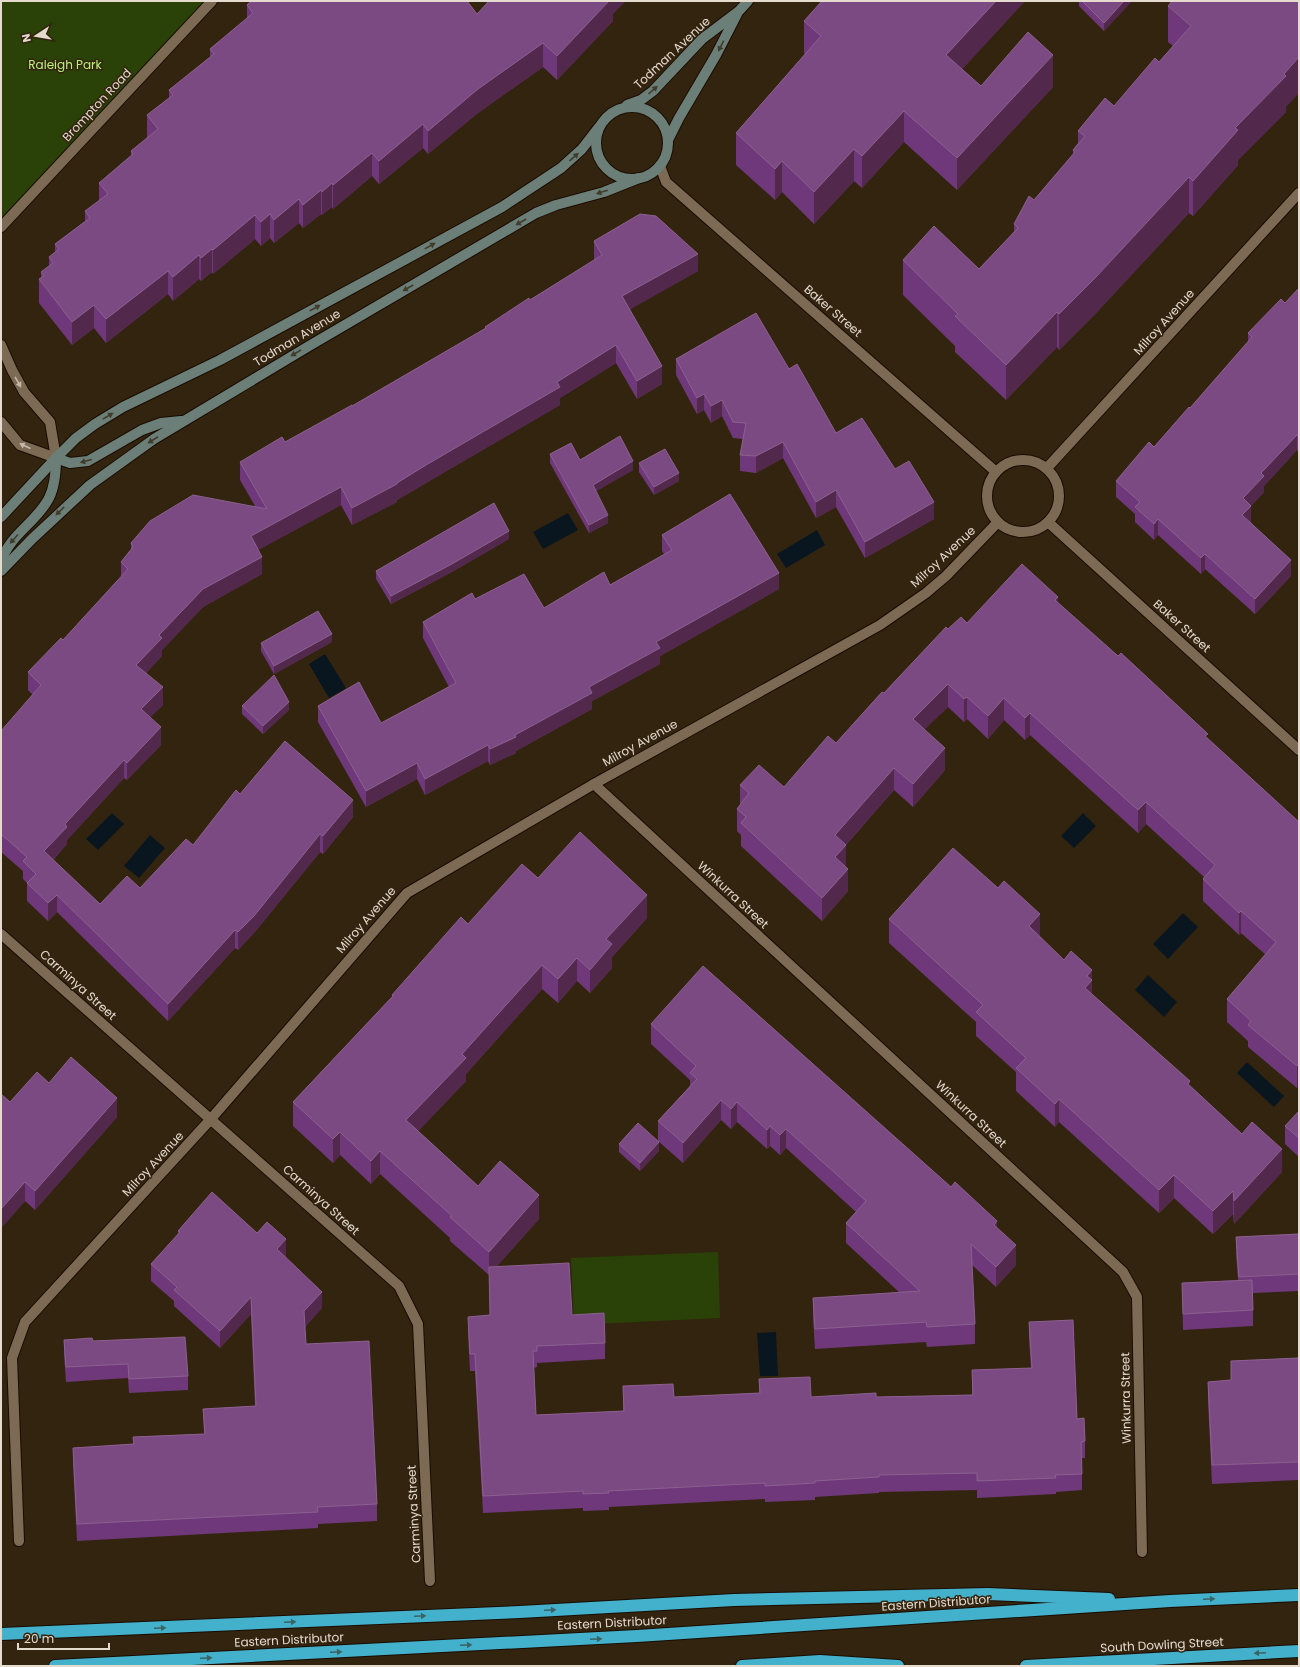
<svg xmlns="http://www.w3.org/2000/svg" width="1300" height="1667" font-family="Poppins,sans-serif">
<rect width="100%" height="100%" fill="#332410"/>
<g fill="#2a4107">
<path d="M1 1H212L1 227Z"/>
<path d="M718 1252 720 1318 574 1325 571 1258Z"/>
</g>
<g fill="#09161f">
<path d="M568 513 578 530 543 549 533 532Z"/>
<path d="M817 530 825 545 786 568 777 554Z"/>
<path d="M325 654 346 688 329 698 309 664Z"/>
<path d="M112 813 124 824 98 850 86 839Z"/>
<path d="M1083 813 1096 826 1074 848 1061 836Z"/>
<path d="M150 835 165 848 139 878 124 866Z"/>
<path d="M1183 913 1198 927 1168 959 1153 944Z"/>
<path d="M1148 975 1177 1002 1164 1017 1135 990Z"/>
<path d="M1247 1062 1284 1096 1274 1107 1237 1073Z"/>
<path d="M776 1332 778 1376H760L757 1333Z"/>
</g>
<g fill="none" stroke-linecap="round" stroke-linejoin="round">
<defs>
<g id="street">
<path d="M660 166 666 182 995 471"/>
<path d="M1 227 212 1"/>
<path d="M1 345 12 370 24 392 50 422 56 458"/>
<path d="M1 422 20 445 56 458"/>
<circle cx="1023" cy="496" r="36"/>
<path d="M1047 468 1299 193"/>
<path d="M1048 522 1299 750"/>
<path d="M594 784 1123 1272 1137 1297 1142 1552"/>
<path d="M1 934 399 1286 418 1324 430 1581"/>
<path d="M19 1541 12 1358 25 1322 210 1120 407 893 594 784 880 625 926 593 946 576 998 522"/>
</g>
<g id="secondary">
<path d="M627 105 641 100 653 91 702 39 739 11 748 1"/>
<circle cx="632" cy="143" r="36"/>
<path d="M668 140 679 118 716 55 737 14"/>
<path d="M56 458 70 463 88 461 142 430 161 423 181 421"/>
<path d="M1 517 56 458 76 438 95 424 123 407 220 360 502 207 561 168 582 149 599 127"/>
<path d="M1 562C9 535 37 522 49 498 55 486 56 471 56 458"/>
<path d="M1 571 32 539 90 485 154 439 309 346 536 213 556 205 604 192 639 178"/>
</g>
<g id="highway">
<path d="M1 1634 520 1612 734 1600 988 1594 1109 1599"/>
<path d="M55 1666 637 1636 1170 1601 1299 1595"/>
<path d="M742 1666 820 1661 898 1666"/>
<path d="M1026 1666 1299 1651"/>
</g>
</defs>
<use href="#street" stroke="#1a0c00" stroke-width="12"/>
<use href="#secondary" stroke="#1a0c00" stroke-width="12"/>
<use href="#highway" stroke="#1a0c00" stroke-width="14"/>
<use href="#street" stroke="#7c6a54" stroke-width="10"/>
<use href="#secondary" stroke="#6b7f78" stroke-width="10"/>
<use href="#highway" stroke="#43b1cb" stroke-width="12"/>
</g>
<g fill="#6f387a">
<path d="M822 1H1025L962 69 981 86 1053 87 957 190 904 142 862 188 854 181 814 224 782 192 775 200 736 165V133L805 54 804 53V21Z"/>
<path d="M1079 1H1132L1104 31 1079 6Z"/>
<path d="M247 5 477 14H613V21L557 80 543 67 478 113 428 154 423 148 379 184 372 176 333 209 332 207 322 215 321 214 303 228 299 223 274 243 270 238 261 246 255 239 213 274 212 272 201 281 199 279 173 301 168 294 106 343 94 328 72 345 39 303V279L41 278V272L49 266V257L55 252V244L85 221V211L99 201V183L131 156V151L147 138V115L169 98V90L210 57V49L247 19Z"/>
<path d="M1168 6 1286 107V112L1238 160V165L1193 216 1189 213 1096 313 1059 350 1057 347 1006 400 955 352V346L903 295V260L979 269 1014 232V224L1073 154V150L1078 143V131L1114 106 1159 62 1173 46 1168 42Z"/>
<path d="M594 241 698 271 630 309 662 384 637 399 616 363 560 398V405L426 483 397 500V502L352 525 341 505 258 550 262 574 203 607 162 650V656L146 673 163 705 150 717 161 745 127 780 124 778 67 840V844L53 860 100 904 140 888 193 845 240 794 353 817 323 854 320 852 254 933 238 950 235 948 168 1021 57 912 48 921 27 901V883L23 879V871L1 852V731L33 695 28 690V672L63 640 121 577V562L131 550V543L255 506 240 480V462L285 442 352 406 485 329V327L595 260 594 259Z"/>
<path d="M1299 288V452L1297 450 1264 486V492L1251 506V522L1291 576 1255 614 1205 569 1201 574 1158 535 1154 540 1135 522V514L1116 497V481L1154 447 1190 408 1248 342V333L1285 303Z"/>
<path d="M676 359 789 369 836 433 895 469 934 519 865 558 836 507 816 518 783 458 756 473 740 471V455L743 439 733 438 722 416 711 423 704 410 697 414 676 375Z"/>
<path d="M550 454 633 470 596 491 608 523 589 533 550 463Z"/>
<path d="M639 463 679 481 654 495 639 472Z"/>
<path d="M662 535 779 589 660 656V664L592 701V709L516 751V753L490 765 488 761 425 795 417 779 366 807 318 722V706L381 723 449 687 423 638V622L475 599 544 608 610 585 664 554 662 551Z"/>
<path d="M509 539 450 573 391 604 376 579V571Z"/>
<path d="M1058 603 1299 822 1297 1088 1248 1047V1041L1227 1022V999L1266 955 1241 933 1239 935 1203 901V879L1204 877 1146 824 1138 833 1030 735 1025 740 1004 720 988 739 967 719 964 722 948 707 924 729 945 770 913 807 894 790 846 845V867L848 891 822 921 741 846V835L737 831V809L740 805V785L784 787 836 743 884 693 948 629 967 623Z"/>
<path d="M332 642 274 674 261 651V643Z"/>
<path d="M242 706 289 710 263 734 242 714Z"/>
<path d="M538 878 647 918 612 957V968L590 993 577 981 558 1003 542 989 466 1074V1081L418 1131 478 1186 539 1219 497 1266 572 1315 605 1343V1359L537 1363V1367L534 1368 536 1415 623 1411V1386L674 1397 759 1393V1379L811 1397H876L972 1395V1370L1031 1368 1029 1339V1322L1077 1419 1085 1441V1458H1082V1490L1056 1492V1494L977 1498V1490L879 1492V1493L815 1497V1500L765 1502V1499L609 1507V1510L583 1511V1508L483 1513 475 1371H470L468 1333V1317L490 1315 489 1275 450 1241V1238L380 1174 371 1184 340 1155 333 1163 293 1126V1102L392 997V995L468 924Z"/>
<path d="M998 888 1040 937 1092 993V994L1282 1172 1234 1224 1233 1214 1213 1234 1174 1198 1159 1213 1059 1122 1055 1127 1016 1091V1072L976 1036V1022L889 943V919Z"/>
<path d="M651 1024 951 1187 997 1227 1016 1265 996 1287 972 1265 975 1324V1344L927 1347 926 1342 815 1349 813 1318V1298L900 1293 846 1243V1223L856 1212 786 1148 780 1155 770 1146 767 1149 737 1122 731 1129 721 1120 683 1163 658 1141V1121L690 1086V1080L651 1044Z"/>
<path d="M49 1083 117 1117 35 1210 25 1201 1 1228V1094L10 1102Z"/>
<path d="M1299 1111V1157L1285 1144V1126Z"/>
<path d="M619 1144 659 1151 640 1171 619 1152Z"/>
<path d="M178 1231 257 1233 286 1256 285 1257 322 1308 305 1327 306 1344 377 1504V1521L318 1524V1528L77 1541 73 1464V1448L133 1444V1437L204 1434 203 1409 255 1406 251 1314 220 1348 174 1306V1301L151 1281V1264L178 1234Z"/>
<path d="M1299 1234V1291L1253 1293V1326L1183 1330 1182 1283 1238 1280 1236 1254V1237Z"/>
<path d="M64 1340 93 1341 188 1376V1390L129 1393 128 1378 66 1382 64 1354Z"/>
<path d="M1299 1358V1480L1212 1484 1208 1400V1382L1231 1380V1361Z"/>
</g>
<g fill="#52294c">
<path d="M609 1H626L613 14V21L557 80V56Z"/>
<path d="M996 1H1025L946 87V55Z"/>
<path d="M1124 1H1132L1104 31V23Z"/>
<path d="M543 43V67L478 113 428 154V131L478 89Z"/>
<path d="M1053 55V87L957 190V158Z"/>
<path d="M1299 57V93L1286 107V112L1238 160V165L1193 216V181L1235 128Z"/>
<path d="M904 111V142L862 188V156Z"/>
<path d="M423 124V148L379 184V161Z"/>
<path d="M854 149V181L814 224V192Z"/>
<path d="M372 153V176L333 209V185Z"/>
<path d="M782 161V192L775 200V169Z"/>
<path d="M1189 177V213L1096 313 1059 350V314Z"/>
<path d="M332 183V207L322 215V192Z"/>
<path d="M321 190V214L303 228V205Z"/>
<path d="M299 199V223L274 243V220Z"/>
<path d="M270 214V238L261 246V222Z"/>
<path d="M255 215V239L213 274V250Z"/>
<path d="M212 249V272L201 281V258Z"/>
<path d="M698 254V271L622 314V296Z"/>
<path d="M199 255V279L173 301V277Z"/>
<path d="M168 271V294L106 343V319Z"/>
<path d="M94 305V328L72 345V322Z"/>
<path d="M1057 312V347L1006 400V365Z"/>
<path d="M616 345V363L560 398V405L426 483 397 500V502L352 525V508L397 483Z"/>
<path d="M662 366V384L637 399V381Z"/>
<path d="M704 394V410L697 414V398Z"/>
<path d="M722 400V416L711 423V406Z"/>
<path d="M1297 435V450L1264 486V492L1245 512 1251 506V522L1242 530 1243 498 1261 473Z"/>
<path d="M783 442V458L756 473V456Z"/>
<path d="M633 461V470L593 493V485Z"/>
<path d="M679 473V481L654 495V487Z"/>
<path d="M341 487V505L251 554V536Z"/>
<path d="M836 490V507L816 518V502Z"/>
<path d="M934 502V519L865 558V542Z"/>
<path d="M608 515V523L589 533V525Z"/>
<path d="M1158 519V535L1154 540V524Z"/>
<path d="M509 531V539L450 573 391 604V596Z"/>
<path d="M1205 554V569L1201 574V558Z"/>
<path d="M262 557V574L203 607 162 650V656L136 683V665L159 635 203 589Z"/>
<path d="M1291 560V576L1255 614V599Z"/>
<path d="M779 573V589L660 656V664L592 701V709L516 751V753L490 765V749L515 735 656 642Z"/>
<path d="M1058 597V620L1055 600Z"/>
<path d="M332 634V642L274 674V666Z"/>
<path d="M948 684V707L913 741V719Z"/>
<path d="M163 687V705L141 727V709Z"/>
<path d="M967 697V719L964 722V699Z"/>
<path d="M1004 698V720L988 739V716Z"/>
<path d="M289 702V710L263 734V726Z"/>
<path d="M1030 713V735L1025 740V718Z"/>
<path d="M161 727V745L127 780V763Z"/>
<path d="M488 745V761L425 795V779Z"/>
<path d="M945 748V770L913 807V784Z"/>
<path d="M124 760V778L67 840V844L44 869V851L65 824Z"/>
<path d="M417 763V779L366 807V791Z"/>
<path d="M894 768V790L835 857V835Z"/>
<path d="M353 800V817L323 854V836Z"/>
<path d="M1146 802V824L1138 833V810Z"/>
<path d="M320 834V852L254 933 238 950V932Z"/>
<path d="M846 845V867L835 857Z"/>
<path d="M848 869V891L822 921V898Z"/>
<path d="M57 895V912L48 921V903Z"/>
<path d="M647 895V918L612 957V968L590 993V970L606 939Z"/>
<path d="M1241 911V933L1239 935V913Z"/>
<path d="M1040 914V937L1029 926Z"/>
<path d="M235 930V948L168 1021V1004Z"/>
<path d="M577 958V981L558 1003V979Z"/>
<path d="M542 965V989L466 1074V1081L406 1144V1120L462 1054Z"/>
<path d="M1092 970V1004L1085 988 1087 976Z"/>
<path d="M1299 1063V1086L1297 1088V1066Z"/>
<path d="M117 1098V1117L35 1210V1191Z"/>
<path d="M1059 1099V1122L1055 1127V1104Z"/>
<path d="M721 1100V1120L683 1163V1143Z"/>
<path d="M737 1102V1122L731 1129V1109Z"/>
<path d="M770 1126V1146L767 1149V1130Z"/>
<path d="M786 1129V1148L780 1155V1135Z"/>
<path d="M340 1132V1155L333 1163V1139Z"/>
<path d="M659 1142V1151L640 1171V1163Z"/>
<path d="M1282 1149V1172L1234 1224V1201Z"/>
<path d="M380 1151V1174L371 1184V1161Z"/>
<path d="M1174 1175V1198L1159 1213V1190Z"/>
<path d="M25 1182V1201L1 1228V1209Z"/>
<path d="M1233 1191V1214L1213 1234V1211Z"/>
<path d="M539 1195V1219L489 1275V1252Z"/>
<path d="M997 1221V1241L994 1225Z"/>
<path d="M286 1239V1256L277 1266V1249Z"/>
<path d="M1016 1245V1265L996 1287V1267Z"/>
<path d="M322 1292V1308L304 1328V1311Z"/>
<path d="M251 1297V1314L220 1348V1331Z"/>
</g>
<g fill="#7b4a83" stroke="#8c608f">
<path d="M251 1H467L477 14 489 1H609L557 56 543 43 478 89 428 131 423 124 379 161 372 153 333 185 332 183 322 192 321 190 303 205 299 199 274 220 270 214 261 222 255 215 213 250 212 249 201 258 199 255 173 277 168 271 106 319 94 305 72 322 39 279 44 276 41 272 53 263 49 257 59 249 55 244 90 218 85 211 108 194 99 183 133 154 131 151 158 129 147 115 173 95 169 90 214 54 210 49 253 13 247 5Z"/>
<path d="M822 1H996L946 55 981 86 1028 32 1053 55 957 158 904 111 862 156 854 149 814 192 782 161 775 169 736 133 821 36 804 21Z"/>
<path d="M1082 1H1124L1104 23Z"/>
<path d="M1172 1H1299V57L1284 74 1286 76 1235 128 1238 130 1193 181 1189 177 1096 277 1059 314 1057 312 1006 365 955 316 958 314 903 260 934 226 979 269 1018 228 1014 224 1029 196 1034 200 1075 152 1073 150 1085 136 1078 131 1105 98 1114 106 1155 58 1159 62 1191 26 1168 6Z"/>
<path d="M640 214 656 216 698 254 622 296 662 366 637 381 616 345 557 382 560 387 426 465 397 483V484L352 508 341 487 251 536 262 557 203 589 159 635 162 638 136 665 163 687 141 709 161 727 127 763 124 760 65 824 67 827 44 851 100 904 127 876 140 888 186 839 193 845 236 790 240 794 285 741 353 800 323 836 320 834 254 916 238 932 235 930 168 1004 57 895 48 903 27 883 36 874 23 861 27 857 1 834V731L41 685 28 672 61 638 63 640 128 569 121 562 133 547 131 543 150 521 193 495 267 509 240 462 282 437 285 442 352 405V406L486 328 485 327 529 298 530 300 602 255 594 241Z"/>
<path d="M1299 288V436L1297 435 1261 473 1264 476 1243 498 1251 506 1242 515 1291 560 1255 599 1205 554 1201 558 1158 519 1154 524 1135 507 1140 502 1116 481 1149 442 1154 447 1189 407 1190 408 1252 337 1248 333 1281 299 1285 303Z"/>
<path d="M756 313 789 369 797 364 836 433 862 418 895 469 909 461 934 502 865 542 836 490 816 502 783 442 756 456 740 455 746 423 733 422 722 400 711 406 704 394 697 398 676 359Z"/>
<path d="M620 436 633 461 593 485 608 515 589 525 550 454 571 443 580 460Z"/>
<path d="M665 449 679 473 654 487 639 463Z"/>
<path d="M730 494 779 573 656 642 660 648 589 687 592 693 515 735 516 737 490 749 488 745 425 779 417 763 366 791 318 706 359 682 381 723 456 683 423 622 472 593 475 599 524 574 544 608 604 572 610 585 672 550 662 535Z"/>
<path d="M494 503 509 531 450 565 391 596 376 571Z"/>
<path d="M1022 564 1058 597 1055 600 1118 656 1121 653 1208 734 1205 736 1299 822V1063L1297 1066 1248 1025 1251 1021 1227 999 1276 942 1241 911 1239 913 1203 879 1215 865 1146 802 1138 810 1030 713 1025 718 1004 698 988 716 967 697 964 699 948 684 913 719 945 748 913 784 894 768 835 835 846 845 835 857 848 869 822 898 741 823 746 817 737 809 749 793 740 785 759 765 784 787 828 736 836 743 882 692 884 693 946 627 948 629 961 617 967 623Z"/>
<path d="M318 611 332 634 274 666 261 643Z"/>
<path d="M274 675 289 702 263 726 242 706Z"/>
<path d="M580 832 647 895 606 939 612 944 590 970 577 958 558 979 542 965 462 1054 466 1058 406 1120 478 1186 500 1161 539 1195 489 1252 450 1217 452 1216 380 1151 371 1161 340 1132 333 1139 293 1102 393 996 392 995 461 917 468 924 522 864 538 878Z"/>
<path d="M953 848 998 888 1004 881 1040 914 1029 926 1064 960 1071 951 1092 970 1087 976 1092 980 1085 988 1190 1081 1188 1084 1242 1134 1252 1122 1282 1149 1234 1201 1233 1191 1213 1211 1174 1175 1159 1190 1059 1099 1055 1104 1016 1068 1026 1058 976 1012 983 1005 889 919Z"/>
<path d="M703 966 951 1187 955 1182 997 1221 994 1225 1016 1245 996 1267 971 1244 975 1324 927 1327 926 1322 815 1329 813 1298 920 1291 846 1223 866 1201 786 1129 780 1135 770 1126 767 1130 737 1102 731 1109 721 1100 683 1143 658 1121 697 1079 690 1073 696 1066 651 1024Z"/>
<path d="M71 1057 117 1098 35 1191 25 1182 1 1209V1094L10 1102 37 1072 49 1083Z"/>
<path d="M1299 1111V1138L1285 1126Z"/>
<path d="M638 1123 659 1142 640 1163 619 1144Z"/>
<path d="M212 1192 257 1233 267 1222 286 1239 277 1249 322 1292 304 1311 306 1344 369 1341 377 1504 317 1507 318 1512 77 1524 73 1448 134 1444 133 1437 205 1434 203 1409 256 1406 251 1297 220 1331 174 1290 177 1287 151 1264 180 1232 178 1231Z"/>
<path d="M1299 1234V1274L1239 1277 1236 1237Z"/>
<path d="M569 1263 572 1315 604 1313 605 1343 537 1346V1351H533L536 1415 624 1411 623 1386 673 1384 674 1397 760 1393 759 1379 810 1377 811 1397 876 1393V1397L973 1395 972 1370 1032 1368 1029 1322 1073 1320 1077 1419 1084 1418 1085 1441 1081 1442 1082 1474 1055 1475 1056 1478 977 1481V1473L879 1475V1477L815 1481V1483L765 1486V1483L608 1491 609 1493 583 1494V1491L483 1496 475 1354H470L468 1317 490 1315 489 1267Z"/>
<path d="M1252 1280 1253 1310 1183 1314 1182 1283Z"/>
<path d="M185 1337 188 1376 129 1379 128 1364 66 1367 64 1340 92 1338 93 1341Z"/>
<path d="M1299 1358V1462L1212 1465 1208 1382 1231 1380V1361Z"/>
</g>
<defs><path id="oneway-solid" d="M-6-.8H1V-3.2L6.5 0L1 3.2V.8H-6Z"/></defs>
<g fill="#413b2a">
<use href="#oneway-solid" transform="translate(721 46) rotate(117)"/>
<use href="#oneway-solid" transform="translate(653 90) rotate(-42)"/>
<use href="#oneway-solid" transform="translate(574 157) rotate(-41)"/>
<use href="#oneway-solid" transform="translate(602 192) rotate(162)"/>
<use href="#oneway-solid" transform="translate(521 222) rotate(150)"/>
<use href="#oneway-solid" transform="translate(430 246) rotate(-29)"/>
<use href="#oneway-solid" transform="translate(408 288) rotate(150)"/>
<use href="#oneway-solid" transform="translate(315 308) rotate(-29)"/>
<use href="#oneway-solid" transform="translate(296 353) rotate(149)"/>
<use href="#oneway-solid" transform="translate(108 416) rotate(-31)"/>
<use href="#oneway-solid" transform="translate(153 440) rotate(147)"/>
<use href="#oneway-solid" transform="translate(86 461) rotate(165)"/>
<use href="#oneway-solid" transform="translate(60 511) rotate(136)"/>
<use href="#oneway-solid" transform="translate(14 539) rotate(132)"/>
</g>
<g fill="#c5b8a9">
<use href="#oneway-solid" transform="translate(18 382) rotate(60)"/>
<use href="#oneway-solid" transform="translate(25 446) rotate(-155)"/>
</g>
<g fill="#3a6364">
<use href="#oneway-solid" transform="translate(1209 1599) rotate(-3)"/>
<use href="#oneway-solid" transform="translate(550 1610) rotate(-3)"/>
<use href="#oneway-solid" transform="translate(420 1616) rotate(-2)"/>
<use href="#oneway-solid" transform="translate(290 1622) rotate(-3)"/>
<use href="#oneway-solid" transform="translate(160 1628) rotate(-3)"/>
<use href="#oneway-solid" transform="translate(596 1639) rotate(-3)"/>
<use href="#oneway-solid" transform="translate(466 1645) rotate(-3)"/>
<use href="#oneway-solid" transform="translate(336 1652) rotate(-3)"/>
<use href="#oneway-solid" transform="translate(1260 1653) rotate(177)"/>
<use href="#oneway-solid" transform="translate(206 1658) rotate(-3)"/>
</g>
<g text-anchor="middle" stroke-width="3" stroke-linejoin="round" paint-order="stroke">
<g font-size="12" fill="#e4dace" stroke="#332410">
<text transform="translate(672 53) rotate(-43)" y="4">Todman Avenue</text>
<text transform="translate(97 105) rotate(-47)" y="4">Brompton Road</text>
<text transform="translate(833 311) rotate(41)" y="4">Baker Street</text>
<text transform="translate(1164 322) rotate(-48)" y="4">Milroy Avenue</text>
<text transform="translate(297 338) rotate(-31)" y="4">Todman Avenue</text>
<text transform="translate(943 557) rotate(-43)" y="4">Milroy Avenue</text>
<text transform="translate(1182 626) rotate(42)" y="4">Baker Street</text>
<text transform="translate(640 743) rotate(-29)" y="4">Milroy Avenue</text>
<text transform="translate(733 895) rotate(43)" y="4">Winkurra Street</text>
<text transform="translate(366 920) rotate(-49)" y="4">Milroy Avenue</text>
<text transform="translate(78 985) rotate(42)" y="4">Carminya Street</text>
<text transform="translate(971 1114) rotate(43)" y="4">Winkurra Street</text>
<text transform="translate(153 1164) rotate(-47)" y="4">Milroy Avenue</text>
<text transform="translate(321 1200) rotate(42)" y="4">Carminya Street</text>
<text transform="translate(1126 1398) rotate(-91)" y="4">Winkurra Street</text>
<text transform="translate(414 1514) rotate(-93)" y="4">Carminya Street</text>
<text transform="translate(936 1603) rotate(-4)" y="4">Eastern Distributor</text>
<text transform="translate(612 1623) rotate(-3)" y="4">Eastern Distributor</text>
<text transform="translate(289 1640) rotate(-3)" y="4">Eastern Distributor</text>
<text transform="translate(1162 1645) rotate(-3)" y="4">South Dowling Street</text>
</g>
<g font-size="12" fill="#bbf27b" stroke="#332410">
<text x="65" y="69">Raleigh Park</text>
</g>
</g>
<rect width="1300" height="1667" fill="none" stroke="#e4dace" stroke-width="4"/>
<g transform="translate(36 36) rotate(258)" stroke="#332410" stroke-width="3" paint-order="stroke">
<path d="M0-3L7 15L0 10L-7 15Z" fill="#e4dace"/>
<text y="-6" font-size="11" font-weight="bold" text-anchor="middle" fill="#e4dace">N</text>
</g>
<path d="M18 1643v6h91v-6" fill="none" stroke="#e4dace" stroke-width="2"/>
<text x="24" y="1643" font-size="12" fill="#e4dace" stroke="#332410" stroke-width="3" paint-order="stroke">20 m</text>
</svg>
